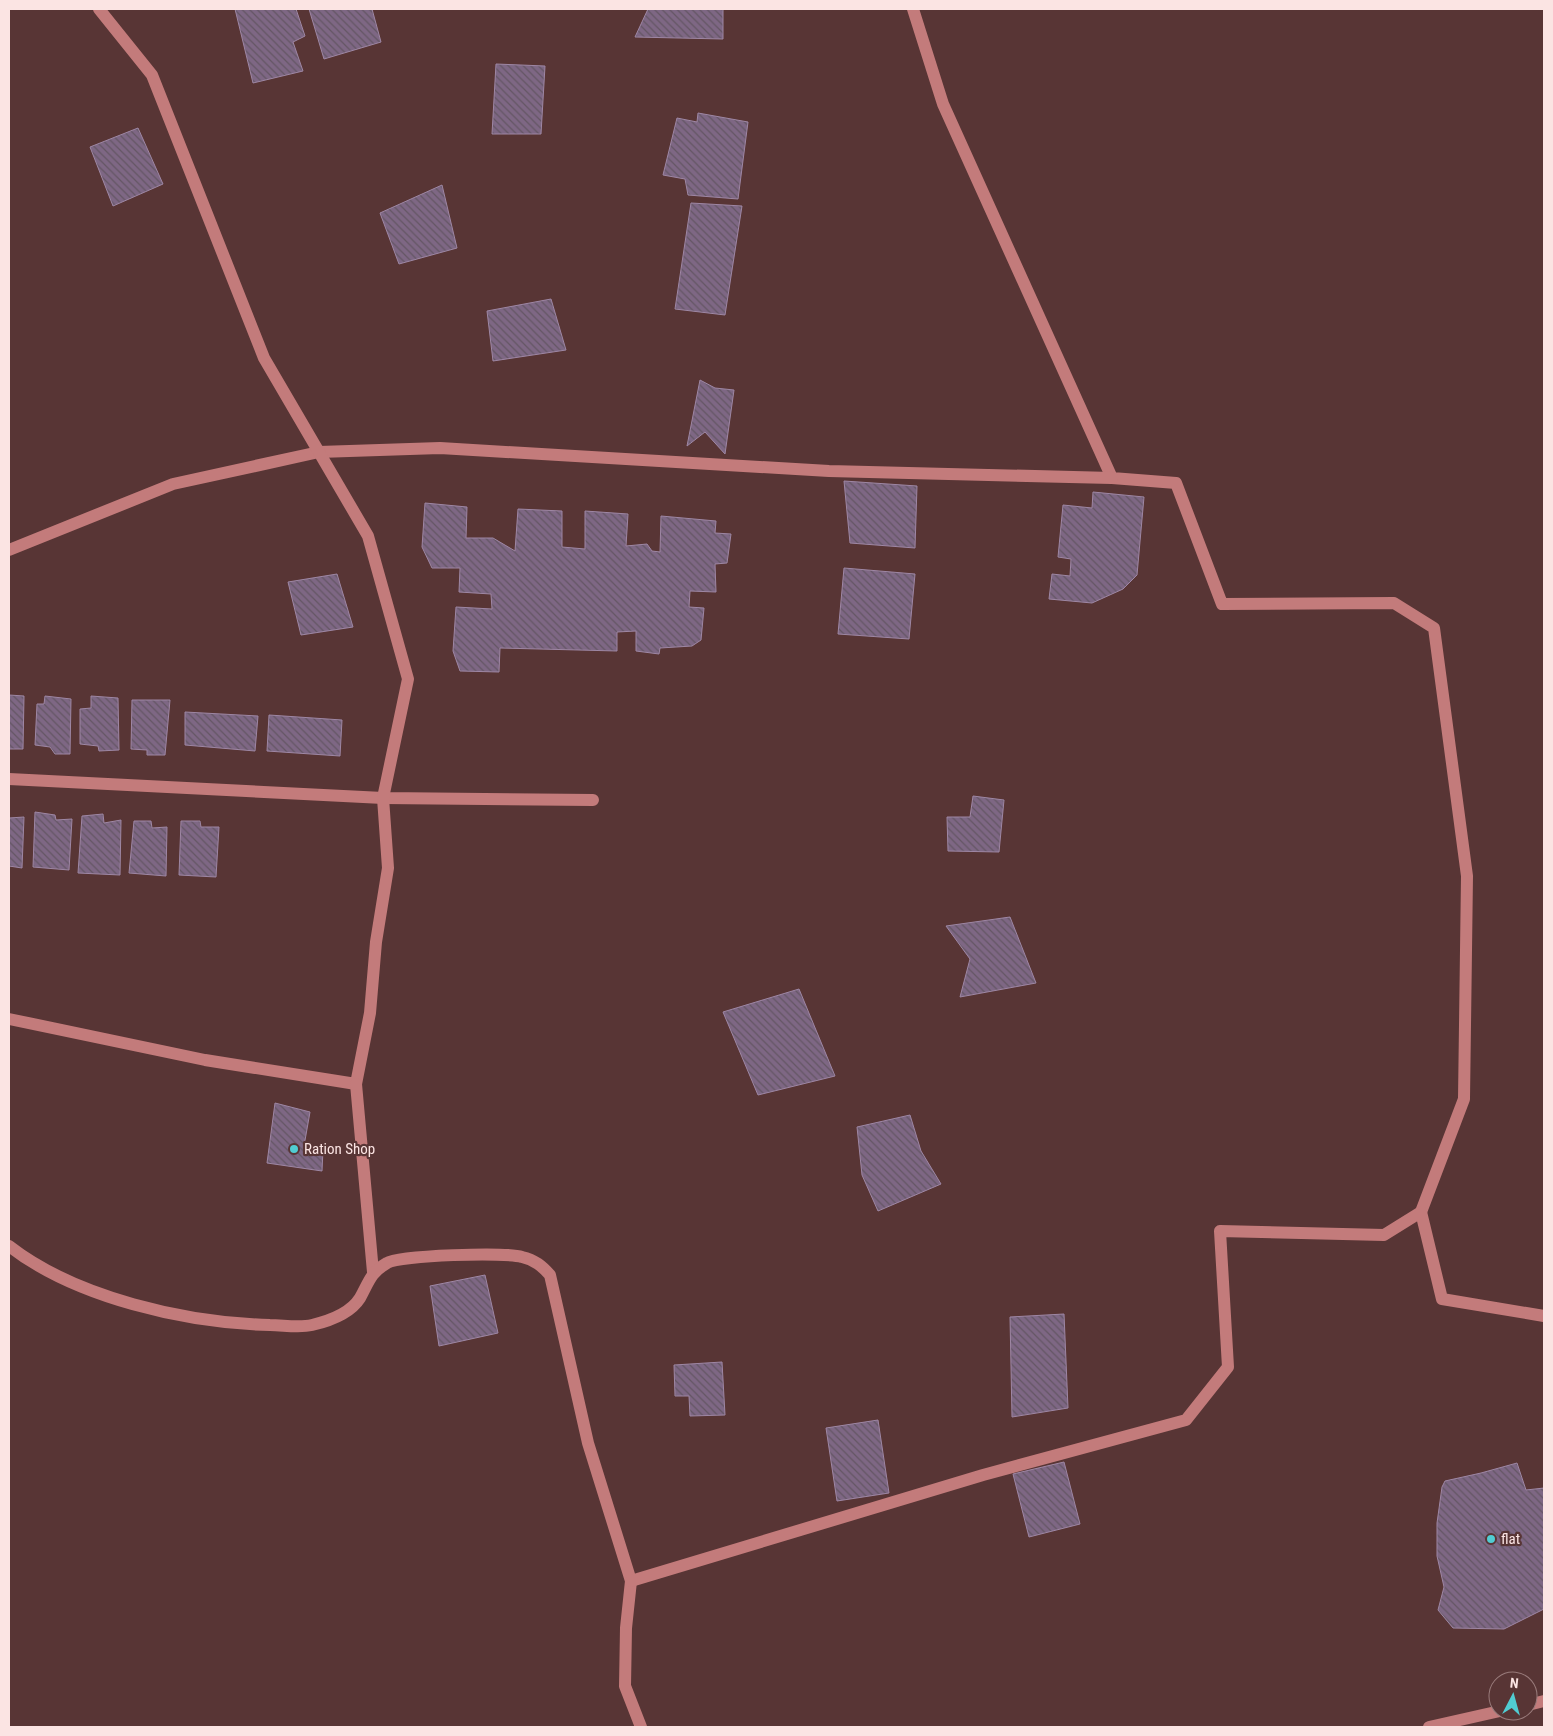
<svg xmlns="http://www.w3.org/2000/svg" width="1553" height="1736" font-family="'Roboto Condensed',sans-serif">
<defs>
<pattern id="building-back-hatch" width="6" height="6" patternUnits="userSpaceOnUse" patternTransform="scale(1.25)"><rect width="6" height="6" fill="#7e6784"/><path d="M-1 5l2 2M0 0l6 6M5-1l2 2" fill="none" stroke="#645664"/></pattern>
</defs>
<rect width="100%" height="100%" fill="#583535"/>
<g fill="url(#building-back-hatch)" stroke="#9e87a4">
<path d="M235 9H296L305 36 293 42 303 71 253 83Z"/>
<path d="M309 9H372L381 42 324 59Z"/>
<path d="M648 9H723V39L635 37Z"/>
<path d="M496 64 545 66 541 134H492Z"/>
<path d="M698 113 748 122 738 199 688 195 685 179 663 175 677 118 697 122Z"/>
<path d="M138 128 163 184 113 206 90 147Z"/>
<path d="M442 185 457 248 399 264 380 213Z"/>
<path d="M691 203 742 206 725 315 675 309Z"/>
<path d="M551 299 566 350 493 361 487 311Z"/>
<path d="M700 380 715 388 734 390 725 454 705 432 687 446Z"/>
<path d="M844 481 917 486 915 548 850 543Z"/>
<path d="M1093 492 1144 497 1137 575 1123 589 1092 603 1049 599 1052 574 1070 576 1071 559 1058 557 1063 505 1092 508Z"/>
<path d="M425 503 467 507 466 538H493L515 551 518 509 562 511V547L585 549V511L628 514 626 546 647 544 652 551 660 552 661 516 716 521 715 533 731 534 727 563 715 564 716 592 690 591 689 607 704 608 701 640 692 646 660 648 659 654 636 651V631L617 632V651L500 648 499 672 460 671 453 651 456 607 492 609 491 594 459 592 460 568H432L422 547Z"/>
<path d="M844 568 915 574 909 639 838 634Z"/>
<path d="M337 574 353 627 301 635 288 582Z"/>
<path d="M9 695 24 696 23 749H9Z"/>
<path d="M45 696 71 699 70 754H55L50 747 35 745 37 704H44Z"/>
<path d="M91 696 118 698 119 750 99 751 98 746 80 744V709L91 708Z"/>
<path d="M132 700H170L165 755H147V750L131 749Z"/>
<path d="M185 712 258 716 255 751 185 745Z"/>
<path d="M269 715 342 720 340 756 267 751Z"/>
<path d="M973 796 1004 800 999 852 948 851 947 817H970Z"/>
<path d="M35 812 55 815 56 820 72 819 69 870 33 867Z"/>
<path d="M103 814 104 823 121 820 120 875 78 873 82 816Z"/>
<path d="M24 817 22 868 9 866V818Z"/>
<path d="M134 821H151L152 828 167 827 166 876 129 873Z"/>
<path d="M181 821H200L201 827H219L216 877 179 875Z"/>
<path d="M1010 917 1036 983 960 997 970 959 946 926Z"/>
<path d="M799 989 835 1076 758 1095 723 1012Z"/>
<path d="M275 1103 310 1112 304 1146 323 1149 322 1171 267 1163Z"/>
<path d="M910 1115 921 1151 941 1184 878 1211 862 1175 857 1127Z"/>
<path d="M485 1275 498 1333 439 1346 430 1286Z"/>
<path d="M1064 1314 1068 1408 1012 1417 1010 1317Z"/>
<path d="M722 1362 725 1415 690 1416 689 1396H675L674 1365Z"/>
<path d="M878 1420 889 1493 837 1501 826 1428Z"/>
<path d="M1064 1462 1080 1524 1029 1537 1013 1474Z"/>
<path d="M1517 1463 1526 1490 1544 1488V1609L1504 1629 1453 1628 1438 1610 1444 1587 1437 1556V1523L1442 1487 1445 1481 1481 1473Z"/>
</g>
<g fill="none" stroke-linecap="round" stroke-linejoin="round">
<g stroke="#c37b7b" stroke-width="12">
<path d="M913 9 943 104 1112 478 1176 483 1222 604 1394 603 1434 628 1467 876 1464 1099 1421 1212"/>
<path d="M9 550 173 484 319 452 440 448 829 471 1112 478"/>
<path d="M9 779 383 798 593 800"/>
<path d="M9 1019 205 1060 356 1084 370 1013 376 942 388 868 383 798 408 679 368 536 264 358 152 75 99 9"/>
<path d="M356 1084 373 1272"/>
<path d="M9 1246C76 1298 186 1323 270 1325 283 1325 299 1328 312 1325 329 1321 350 1314 360 1298 369 1282 370 1273 387 1263 399 1255 507 1252 522 1257 535 1260 542 1266 550 1275L588 1443 631 1581 626 1628 625 1686 641 1727"/>
<path d="M631 1581 983 1475 1186 1420 1228 1367 1220 1231 1384 1235 1421 1212 1442 1299 1544 1316"/>
<path d="M1528 1705 1544 1701"/>
<path d="M1429 1727 1500 1711"/>
</g>
</g>
<g fill="#51ccd2" stroke="#583535" stroke-width="2">
<circle cx="294" cy="1149" r="5"/>
<circle cx="1491" cy="1539" r="5"/>
</g>
<g text-anchor="middle" stroke-width="4.5" stroke-linejoin="round" paint-order="stroke">
<g font-size="15" fill="#fbe4e3" stroke="#583535" text-anchor="start">
<text x="304" y="1154">Ration Shop</text>
<text x="1501" y="1544">flat</text>
</g>
</g>
<rect width="1553" height="1736" fill="none" stroke="#fbe4e3" stroke-width="20"/>
<g transform="translate(1513 1696) rotate(6)"><circle r="24" fill="#583535" stroke="#997b7b"/>
<path d="M0-4L9 19L0 12L-9 19Z" fill="#51ccd2"/>
<text y="-8" font-size="14" font-weight="bold" text-anchor="middle" fill="#fbe4e3">N</text>
</g>
</svg>
